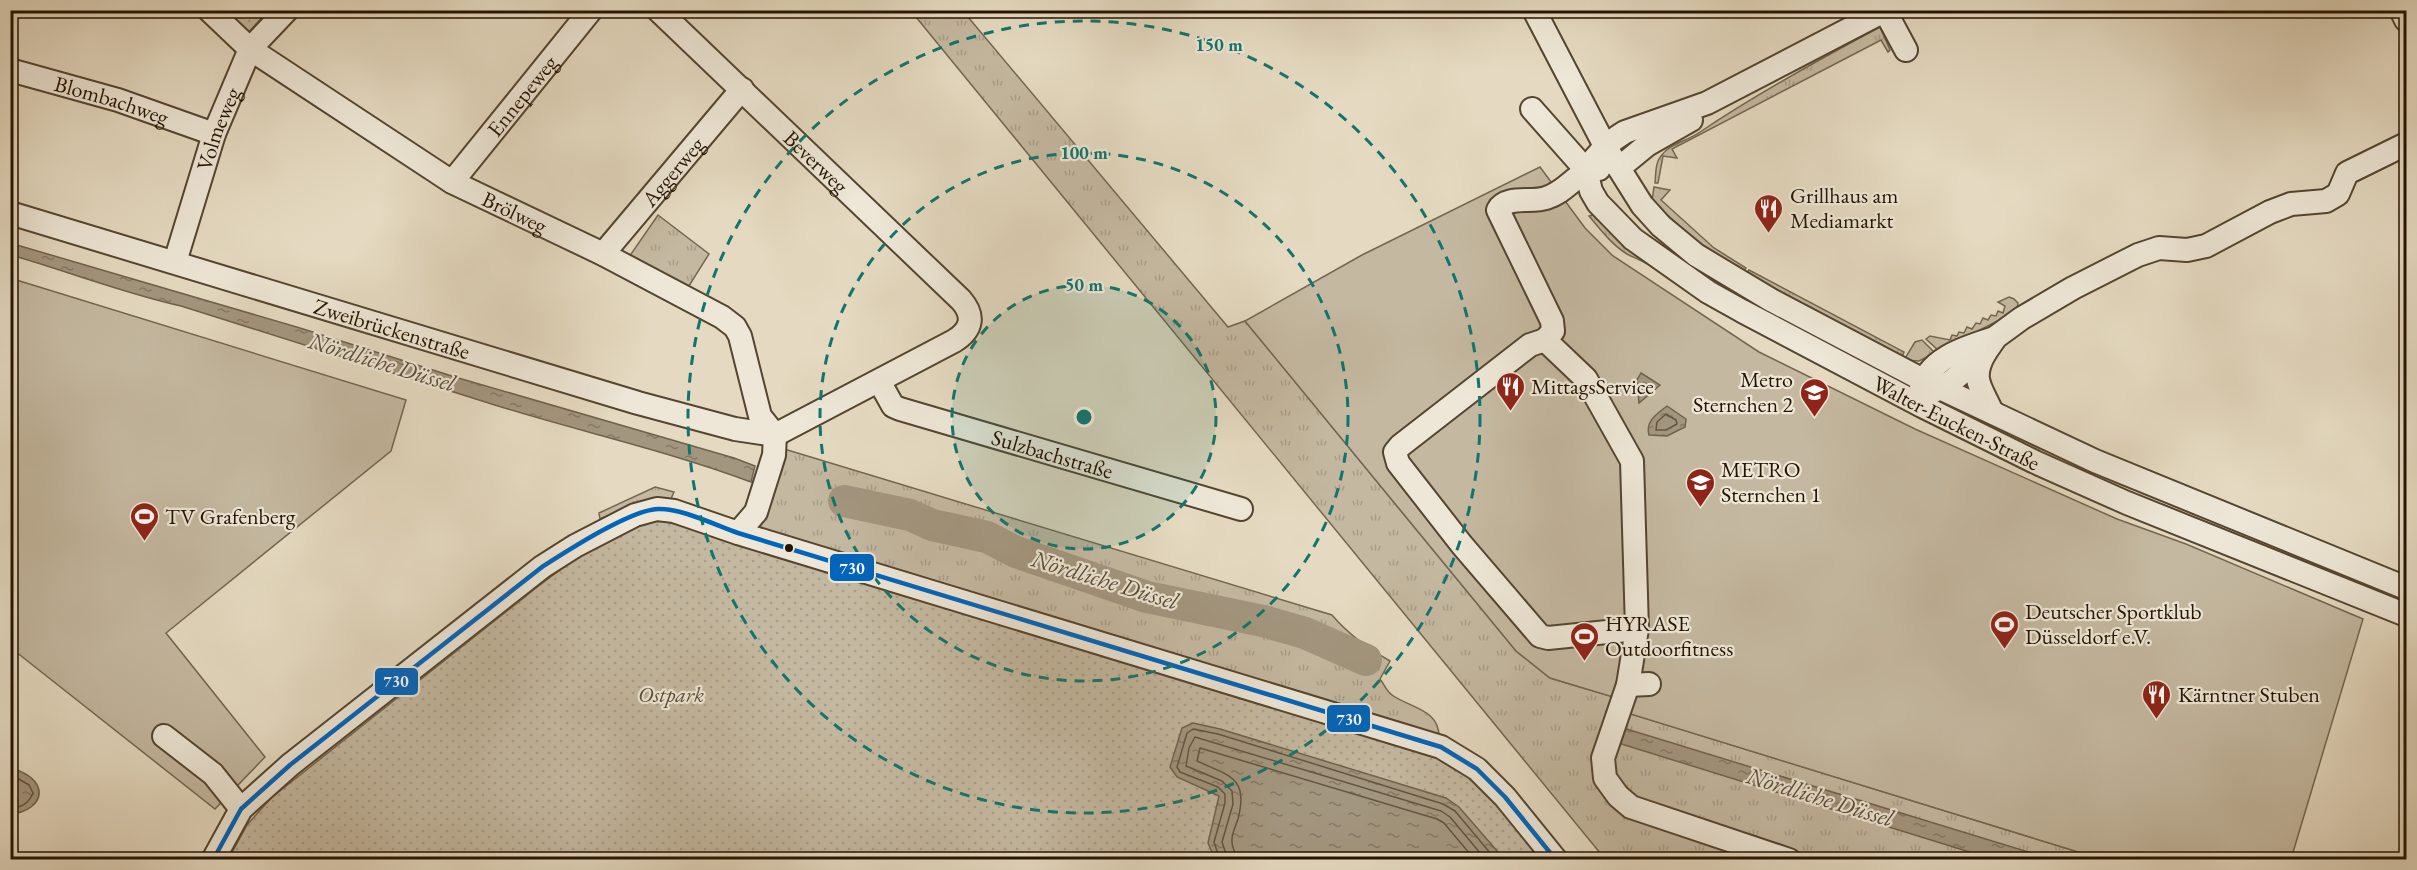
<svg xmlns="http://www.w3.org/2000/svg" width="2417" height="870" font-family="'EB Garamond',serif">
<defs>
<pattern id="grass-tufts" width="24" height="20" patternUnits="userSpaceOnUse" patternTransform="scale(1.5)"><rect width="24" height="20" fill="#c4b8a0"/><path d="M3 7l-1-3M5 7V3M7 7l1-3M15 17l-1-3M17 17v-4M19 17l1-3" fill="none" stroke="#a89d88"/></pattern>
<pattern id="park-dots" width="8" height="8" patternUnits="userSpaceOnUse" patternTransform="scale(1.5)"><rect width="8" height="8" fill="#c4b8a0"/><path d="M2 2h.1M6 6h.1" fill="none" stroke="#a89d88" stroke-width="1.8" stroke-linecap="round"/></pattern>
<pattern id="water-ripples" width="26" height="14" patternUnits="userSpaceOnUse" patternTransform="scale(1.5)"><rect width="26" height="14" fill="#a3967f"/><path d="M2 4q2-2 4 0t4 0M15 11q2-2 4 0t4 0" fill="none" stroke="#857966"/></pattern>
</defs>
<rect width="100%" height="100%" fill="#e5dac1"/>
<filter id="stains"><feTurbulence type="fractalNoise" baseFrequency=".00333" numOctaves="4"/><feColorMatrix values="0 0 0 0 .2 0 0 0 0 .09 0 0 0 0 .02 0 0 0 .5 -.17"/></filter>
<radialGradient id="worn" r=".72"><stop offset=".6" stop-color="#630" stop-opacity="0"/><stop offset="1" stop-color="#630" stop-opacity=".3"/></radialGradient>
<g fill="url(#grass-tufts)" stroke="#746650" stroke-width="1.5">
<path d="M911 11H963L1228 327 1245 321 1516 651 1550 678 1614 697 1612 708 2101 859H1605Z"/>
<path d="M1880 27 1890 50 1888 52 1881 40 1672 149 1677 158 1663 156 1658 183H1655C1656 174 1655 163 1661 156 1670 143 1688 141 1700 132 1758 93 1818 60 1880 27Z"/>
<path d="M1654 187 1670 190 1661 200 1714 248 1746 268 1742 274 1697 242 1652 201Z"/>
<path d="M1594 214 1653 264V267C1644 262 1635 258 1627 254 1612 245 1600 229 1589 216Z"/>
<path d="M658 215 709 254 687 289 629 257Z"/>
<path d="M1749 270 1904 352 1901 359 1746 275Z"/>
<path d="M2009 297 2014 299 2018 303 2017 311 1939 351 1926 339 1930 336 1950 340 1952 335 1957 336 1959 332 1964 333 1967 327 1972 329 1976 323 1980 324 1983 318 1988 320 1991 315 1996 316 1998 311 2003 313 2005 306 1998 302Z"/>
<path d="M1922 340 1935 353 1919 361 1904 360 1915 342Z"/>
<path d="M781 448 1332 615C1348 634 1369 649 1390 661L1380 679C1384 684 1387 692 1392 695 1410 708 1440 709 1439 738L756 530Z"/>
<path d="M655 487 674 492 670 501 637 503 600 519 599 513Z"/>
</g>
<g fill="url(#park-dots)" stroke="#746650" stroke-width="1.5">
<path d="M216 11H268L245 36Z"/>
<path d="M661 520 1429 753 1466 772 1553 860H228L247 825 271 798 536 588C567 564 623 522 661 520Z"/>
</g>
<g fill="#c4b8a0" stroke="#746650" stroke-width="1.5">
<path d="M1540 167 1585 228 1613 256 1759 352 1915 429 2117 519 2186 544 2363 619 2291 859H2101L1611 708 1613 697 1550 678 1516 651 1245 321 1362 255Z"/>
<path d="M10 278 406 400 391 451 166 633 265 757 215 809 11 648Z"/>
</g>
<g fill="url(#water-ripples)" stroke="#70624c" stroke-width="1.5">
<path d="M10 243 300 328 455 377 734 458 755 466 751 482C668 451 582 432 498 406 392 373 287 339 181 306 123 293 67 271 11 255Z"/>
<path d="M1641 373 1660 385 1639 403 1637 380Z"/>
<path d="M1667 406 1686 419 1685 427 1667 436 1649 435C1645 421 1657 414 1667 406Z"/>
<path d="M1193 723 1220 729 1446 798 1459 807 1504 859H1215L1208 843 1219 796 1177 777 1170 767 1182 728Z"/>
<path d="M1620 727 2051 859H1992L1615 742Z"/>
<path d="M11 768C21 771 34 777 38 787 44 803 23 815 11 813Z"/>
</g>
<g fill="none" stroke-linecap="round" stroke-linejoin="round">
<g stroke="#645440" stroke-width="1.5">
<path d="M1666 414 1676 420 1677 424 1666 430H1656L1657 422Z"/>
<path d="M10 774 29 785 33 793C29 803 21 808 10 808"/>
<path d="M1220 860 1214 842 1225 803V794L1218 787 1180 772 1177 767 1187 733 1193 729 1218 734 1443 804 1455 811 1496 860"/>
<path d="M1228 860 1222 842 1233 804 1232 791 1222 781 1186 766 1189 748 1195 737 1441 811 1450 817 1486 860"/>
<path d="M1237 860C1236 853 1232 848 1232 842 1231 835 1236 825 1238 819 1249 777 1229 776 1197 761L1200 748 1437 819 1444 823 1475 860"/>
</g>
<path stroke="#a3967f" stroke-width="32" d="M844 501 910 515 932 525 987 537 1016 552 1147 597 1263 621 1305 633 1366 660"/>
<defs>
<g id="minor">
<path id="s1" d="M209 10 250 49 452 182 603 254 722 317 735 327 740 336 760 416 775 435"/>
<path id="s2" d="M658 10 961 300C975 316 972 330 954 341L775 435"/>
<path d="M1534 10 1605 146 1642 205 1661 226 1696 255 1771 300 1923 380 2095 461 2406 588"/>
<path id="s3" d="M1886 10 1707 103 1625 132C1608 142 1597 154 1586 170L1591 191 1598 203 1633 239 1708 292 1742 311 1922 406 2035 462 2127 503 2406 615"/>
<path d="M2401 10 2406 20"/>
<path d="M1885 11 1906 50"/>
<path id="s4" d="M10 70 118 100 214 134"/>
<path d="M1532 109 1586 170"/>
<path d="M1619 168 1647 145 1691 120"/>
<path id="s5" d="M452 182 591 10"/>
<path id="s6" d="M10 213 638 403 735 429 775 435"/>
<path id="s7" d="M603 254 742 89"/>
<path id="s8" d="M175 262 214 134 250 49 287 10"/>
<path d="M1545 340 1553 331 1552 321 1498 210C1506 195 1532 203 1546 198 1569 191 1575 171 1599 169"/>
<path d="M1985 353C1970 379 1981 387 1992 412"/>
<path id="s9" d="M879 381 893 406 900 409 1241 509"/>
<path d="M1932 392 1952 381 1985 353 1996 337 2022 318 2073 288 2138 255 2159 248 2187 250 2206 246 2270 212 2291 204 2326 201 2338 194 2347 173 2406 144"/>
<path d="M1920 393C1925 359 1966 347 1995 338"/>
<path d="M738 533 756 512 774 455 775 435"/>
<path d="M1637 629 1632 461 1586 379 1545 340 1530 345 1400 446 1395 452 1398 463 1462 545 1540 636 1548 638 1637 629 1628 685 1603 758 1605 778 1618 796 1631 807 1789 860"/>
<path d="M1628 685 1649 684"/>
<path d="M164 736 213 774 241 809"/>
<path d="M213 860 241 809 290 765 542 567 575 546 635 515 657 509 674 511 738 533 1441 747 1477 769 1505 797 1556 860"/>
</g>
</defs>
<use href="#minor" stroke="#544530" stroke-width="26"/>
<use href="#minor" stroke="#eee7d7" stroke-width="22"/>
<defs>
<path id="bus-1" d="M213 860 241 809 290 765 542 567C567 551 630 510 658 509 681 508 715 525 738 533L1441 747 1477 769 1505 797 1556 860"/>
</defs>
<use href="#bus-1" stroke="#eee7d7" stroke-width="9"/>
<use href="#bus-1" stroke="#0065bd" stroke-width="4.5"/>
</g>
<circle cx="1084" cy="417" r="132" fill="#0f766e" fill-opacity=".12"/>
<g fill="none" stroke="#0f766e" stroke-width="3" stroke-dasharray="10 8">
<circle cx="1084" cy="417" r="132"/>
<circle cx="1084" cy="417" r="264"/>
<circle cx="1084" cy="417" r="396"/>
</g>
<defs>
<symbol id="restaurant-pin" viewBox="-11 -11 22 30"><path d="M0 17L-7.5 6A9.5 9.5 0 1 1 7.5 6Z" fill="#8f2418" stroke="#eee7d7"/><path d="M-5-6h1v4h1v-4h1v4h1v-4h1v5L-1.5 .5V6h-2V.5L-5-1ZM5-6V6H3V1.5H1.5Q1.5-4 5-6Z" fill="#fff"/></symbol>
<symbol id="school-pin" viewBox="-11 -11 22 30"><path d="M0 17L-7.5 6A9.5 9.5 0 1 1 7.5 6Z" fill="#8f2418" stroke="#eee7d7"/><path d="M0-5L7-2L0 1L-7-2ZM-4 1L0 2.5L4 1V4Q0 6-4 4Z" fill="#fff"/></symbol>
<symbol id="stadium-pin" viewBox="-11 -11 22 30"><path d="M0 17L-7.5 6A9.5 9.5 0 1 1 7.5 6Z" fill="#8f2418" stroke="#eee7d7"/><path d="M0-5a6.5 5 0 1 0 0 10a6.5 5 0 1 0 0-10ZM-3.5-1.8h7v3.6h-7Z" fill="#fff"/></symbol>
</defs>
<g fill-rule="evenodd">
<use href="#restaurant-pin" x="1752" y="192" width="33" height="45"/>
<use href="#restaurant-pin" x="1494" y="370" width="33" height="45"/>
<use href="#school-pin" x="1798" y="376" width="33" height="45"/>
<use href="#school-pin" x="1684" y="466" width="33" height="45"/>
<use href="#stadium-pin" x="128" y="500" width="33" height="45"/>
<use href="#stadium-pin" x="1988" y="608" width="33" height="45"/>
<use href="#stadium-pin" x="1568" y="620" width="33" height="45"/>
<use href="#restaurant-pin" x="2140" y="678" width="33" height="45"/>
</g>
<circle fill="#241300" stroke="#eee7d7" stroke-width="2" cx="789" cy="548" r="5"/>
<g text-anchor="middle" stroke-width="4.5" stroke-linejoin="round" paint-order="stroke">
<g font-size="22" fill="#241300" stroke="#eee7d7">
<text dy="8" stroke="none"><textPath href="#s5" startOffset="111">Ennepeweg</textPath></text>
<text dy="8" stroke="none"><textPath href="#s4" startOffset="106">Blombachweg</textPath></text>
<text dy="8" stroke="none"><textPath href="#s8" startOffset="140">Volmeweg</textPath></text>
<text dy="8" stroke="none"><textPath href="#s2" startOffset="219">Beverweg</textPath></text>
<text dy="8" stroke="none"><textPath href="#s7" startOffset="108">Aggerweg</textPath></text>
<text dy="8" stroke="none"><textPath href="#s1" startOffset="368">Brölweg</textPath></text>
<text dy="8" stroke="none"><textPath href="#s6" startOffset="399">Zweibrückenstraße</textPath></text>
<text dy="8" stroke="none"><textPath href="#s3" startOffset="802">Walter-Eucken-Straße</textPath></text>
<text dy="8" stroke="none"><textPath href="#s9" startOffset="195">Sulzbachstraße</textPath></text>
</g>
<g font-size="22" fill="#241300" stroke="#eee7d7" text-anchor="start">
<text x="1790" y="203">Grillhaus am<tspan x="1790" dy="25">Mediamarkt</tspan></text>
<text x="1793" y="387" text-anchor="end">Metro<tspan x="1793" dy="25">Sternchen 2</tspan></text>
<text x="1531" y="394">MittagsService</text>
<text x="1721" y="477">METRO<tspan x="1721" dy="25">Sternchen 1</tspan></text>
<text x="165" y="524">TV Grafenberg</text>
<text x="2025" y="619">Deutscher Sportklub<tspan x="2025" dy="25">Düsseldorf e.V.</tspan></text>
<text x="1605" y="631">HYRASE<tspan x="1605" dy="25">Outdoorfitness</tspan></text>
<text x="2178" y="702">Kärntner Stuben</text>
</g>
<g font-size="22" font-style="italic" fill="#5c4d38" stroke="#eee7d7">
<text x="671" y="702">Ostpark</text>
</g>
<g font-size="24" font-style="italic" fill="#5d4e39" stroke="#eee7d7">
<text transform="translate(382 362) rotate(17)" y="8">Nördliche Düssel</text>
<text transform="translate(1105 580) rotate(17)" y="8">Nördliche Düssel</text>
<text transform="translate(1820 797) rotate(17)" y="8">Nördliche Düssel</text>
</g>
</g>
<circle cx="1084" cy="417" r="9" fill="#0f766e" stroke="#eee7d7" stroke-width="3"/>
<g font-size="18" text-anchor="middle" font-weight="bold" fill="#0f766e" stroke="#eee7d7" stroke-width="4.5" stroke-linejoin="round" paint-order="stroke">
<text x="1219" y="51">150 m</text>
<text x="1084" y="159">100 m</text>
<text x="1084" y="291">50 m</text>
</g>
<g stroke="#eee7d7" stroke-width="2">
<rect x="829" y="553" width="46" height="29" rx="6" fill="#0065bd"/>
<rect x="374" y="667" width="45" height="29" rx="6" fill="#0065bd"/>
<rect x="1326" y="704" width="45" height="29" rx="6" fill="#0065bd"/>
</g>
<g font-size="16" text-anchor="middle" font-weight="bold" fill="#fff">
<text x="852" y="574">730</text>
<text x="396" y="687">730</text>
<text x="1349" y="725">730</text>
</g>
<rect width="2417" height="870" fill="none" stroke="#e5dac1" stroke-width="36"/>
<rect x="12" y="12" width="2393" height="846" fill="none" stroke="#241300" stroke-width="3"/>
<rect x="18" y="18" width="2381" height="834" fill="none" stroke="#241300" stroke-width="1.5"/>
<rect width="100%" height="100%" filter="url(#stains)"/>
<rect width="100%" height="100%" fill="url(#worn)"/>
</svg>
